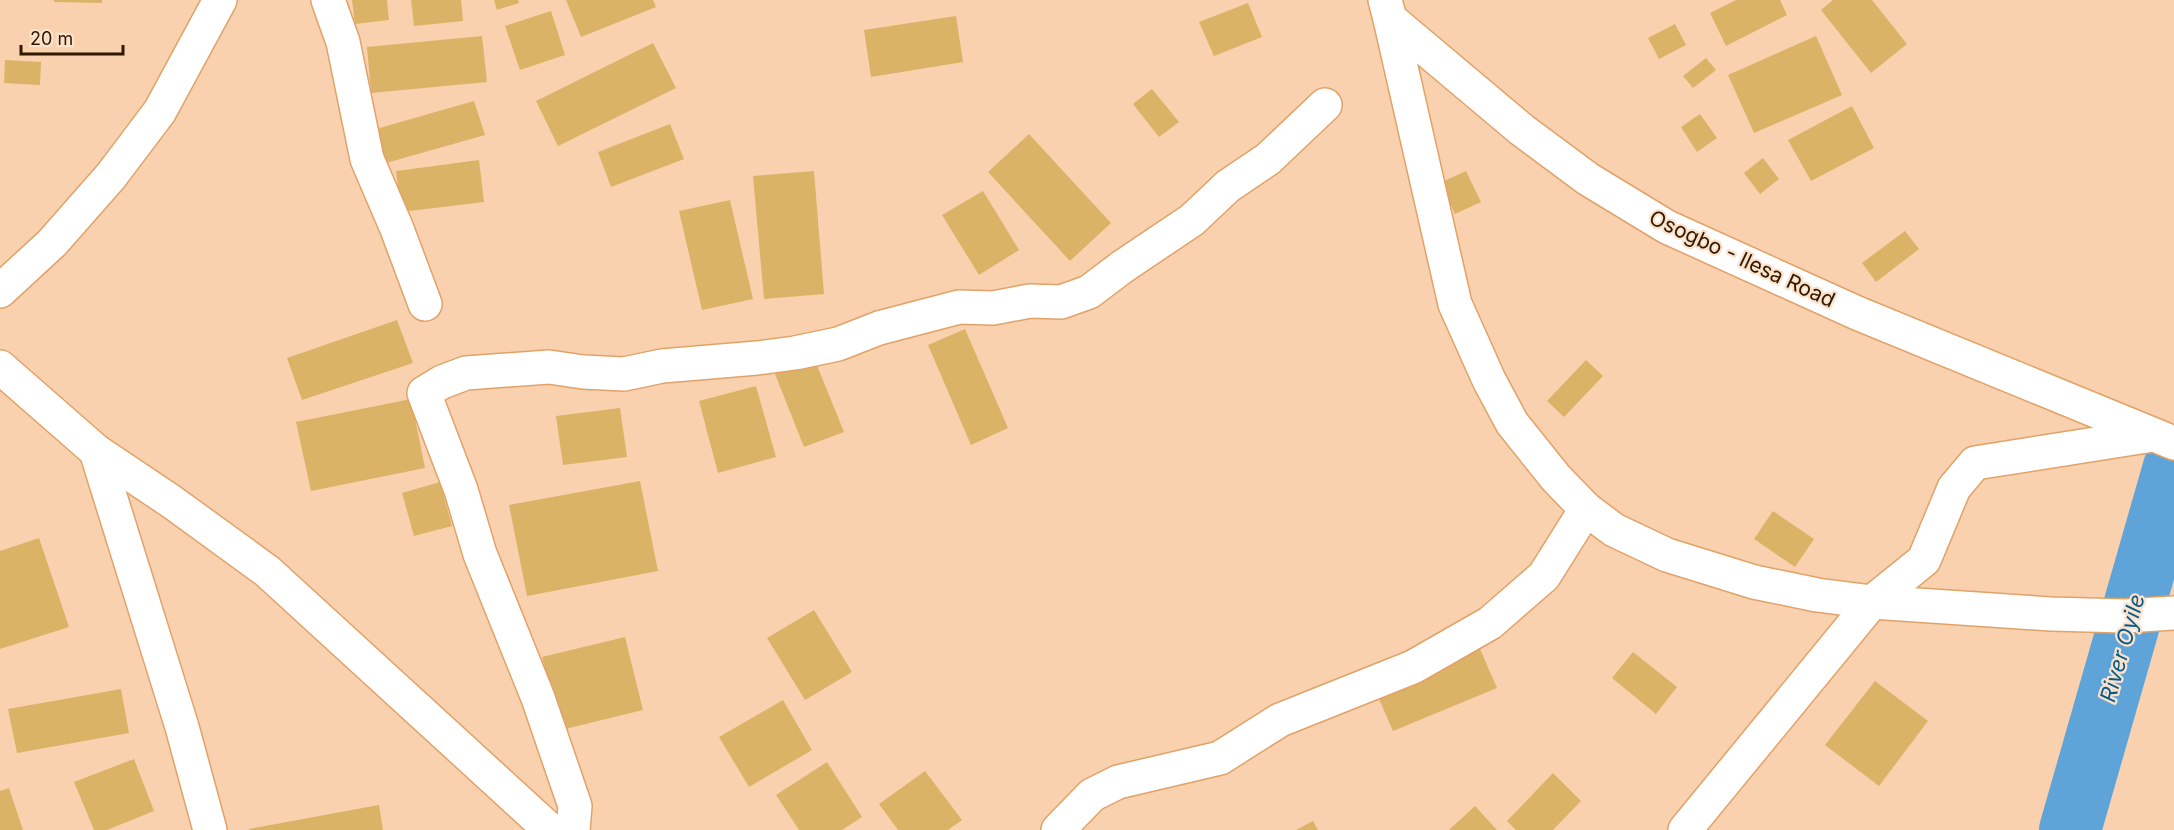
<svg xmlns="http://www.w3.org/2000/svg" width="2174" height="830" font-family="Inter,sans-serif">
<rect width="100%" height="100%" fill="#f9d1af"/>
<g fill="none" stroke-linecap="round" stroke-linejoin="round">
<path stroke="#5ea4d8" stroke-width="62" d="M2070 830 2174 467"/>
</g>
<g fill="#dab367">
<path d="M54 0H102V3L54 2Z"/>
<path d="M352 0H387L389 20 355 24Z"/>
<path d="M411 0H461L463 21 414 26Z"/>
<path d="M494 0H518L519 3 497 10Z"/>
<path d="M566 0H653L656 7 581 37Z"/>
<path d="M1736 0H1780L1787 15 1726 46 1710 13Z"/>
<path d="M1833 0H1872L1907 44 1871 73 1821 10Z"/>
<path d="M1248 3 1262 37 1214 56 1199 22Z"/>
<path d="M551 11 565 55 520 70 505 26Z"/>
<path d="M956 16 963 62 871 77 864 30Z"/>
<path d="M1675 24 1686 45 1659 59 1648 38Z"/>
<path d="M482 36 487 82 371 93 367 47Z"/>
<path d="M1816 36 1842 95 1754 133 1728 75Z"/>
<path d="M653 43 676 88 558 146 536 101Z"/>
<path d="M1706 58 1716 70 1693 88 1683 76Z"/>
<path d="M5 60 41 62 40 85 4 83Z"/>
<path d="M1152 89 1179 122 1159 137 1133 104Z"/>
<path d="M474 101 485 135 379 165 369 131Z"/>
<path d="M1852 106 1874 148 1811 181 1788 140Z"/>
<path d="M1700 114 1717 138 1697 152 1681 127Z"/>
<path d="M670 124 684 159 611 187 598 152Z"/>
<path d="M1029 134 1111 223 1070 261 988 172Z"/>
<path d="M1763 158 1779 179 1760 194 1744 173Z"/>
<path d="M479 160 484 202 401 212 396 171Z"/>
<path d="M814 171 824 294 764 299 753 176Z"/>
<path d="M1466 171 1481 202 1455 214 1440 183Z"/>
<path d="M983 191 1019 250 979 275 942 215Z"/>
<path d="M730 200 753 299 702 310 679 211Z"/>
<path d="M1905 231 1919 249 1876 282 1862 263Z"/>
<path d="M397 320 413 363 302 400 287 358Z"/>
<path d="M965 329 1008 428 971 445 928 345Z"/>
<path d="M814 358 844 432 804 447 775 374Z"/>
<path d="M1586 360 1603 376 1564 417 1547 401Z"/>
<path d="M756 386 776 457 718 473 699 401Z"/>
<path d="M411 399 425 468 311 491 296 422Z"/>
<path d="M620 408 627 457 563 465 556 416Z"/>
<path d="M640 481 658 571 527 596 509 505Z"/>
<path d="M440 482 452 526 414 536 402 493Z"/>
<path d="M1773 511 1814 539 1795 567 1754 539Z"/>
<path d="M39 538 69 627 0 649V551Z"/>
<path d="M814 610 852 672 805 700 767 638Z"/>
<path d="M625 637 643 710 561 730 542 657Z"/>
<path d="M1480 649 1497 688 1393 731 1376 692Z"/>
<path d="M1633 652 1677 687 1656 714 1612 678Z"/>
<path d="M1875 681 1928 721 1879 786 1825 745Z"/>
<path d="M121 689 129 733 17 753 8 709Z"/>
<path d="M783 700 812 750 749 787 719 737Z"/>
<path d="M134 759 154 811 107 830H94L74 782Z"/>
<path d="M827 762 862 817 842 830H799L776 795Z"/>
<path d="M925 771 962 820 948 830H898L879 804Z"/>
<path d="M1553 773 1581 801 1553 830H1516L1507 821Z"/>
<path d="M9 788 23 830H0V791Z"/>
<path d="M379 805 383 830H249V829Z"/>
<path d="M1475 806 1497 830H1449Z"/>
<path d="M1313 821 1318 830H1296Z"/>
</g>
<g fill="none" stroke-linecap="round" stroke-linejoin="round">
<defs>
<g id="street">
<path d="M328 0 343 42 367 159 397 229 425 304"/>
<path d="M1390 19 1455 304 1489 380 1512 423 1556 478 1586 509 1614 530 1667 555 1754 582 1817 595 1872 602 2051 614 2125 616 2174 613"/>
<path d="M0 291 52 243 111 176 160 111 220 0"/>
<path d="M0 367 96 451 172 502 267 571 550 830"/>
<path d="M96 451 182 727 210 830"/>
<path d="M573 830 575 806 538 698 480 554 461 490 424 393 442 382 466 373 549 367 583 372 624 374 662 366 757 358 795 353 838 344 879 328 959 307 993 308 1030 301 1061 302 1089 292 1122 267 1192 220 1228 186 1268 159 1325 105"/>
<path d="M1058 830 1092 795 1118 782 1220 758 1280 720 1413 667 1490 623 1544 576 1586 509"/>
<path d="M1685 830 1872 602 1924 560 1954 488 1975 463 2153 435"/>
</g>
<path id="primary" d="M1385 0 1390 19 1522 130 1588 179 1667 227 1857 313 2174 443"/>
</defs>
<use href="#street" stroke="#e1a268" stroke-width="36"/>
<use href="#primary" stroke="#e1a268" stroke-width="36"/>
<use href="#street" stroke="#fff" stroke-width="33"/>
<use href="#primary" stroke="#fff" stroke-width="33"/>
</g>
<g text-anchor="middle" stroke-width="4.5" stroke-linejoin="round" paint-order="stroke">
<g font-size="21" fill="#311901" stroke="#fce1cb">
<text transform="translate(1742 259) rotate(25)" y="7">Osogbo - Ilesa Road</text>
</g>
<g font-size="22" font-style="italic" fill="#025b8c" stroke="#fce1cb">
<text transform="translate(2122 648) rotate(-74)" y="8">River Oyile</text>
</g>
</g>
<path d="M21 45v9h102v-9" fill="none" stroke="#311901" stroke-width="3"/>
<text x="30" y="45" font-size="18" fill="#311901" stroke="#fce1cb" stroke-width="4.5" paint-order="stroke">20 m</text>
</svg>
